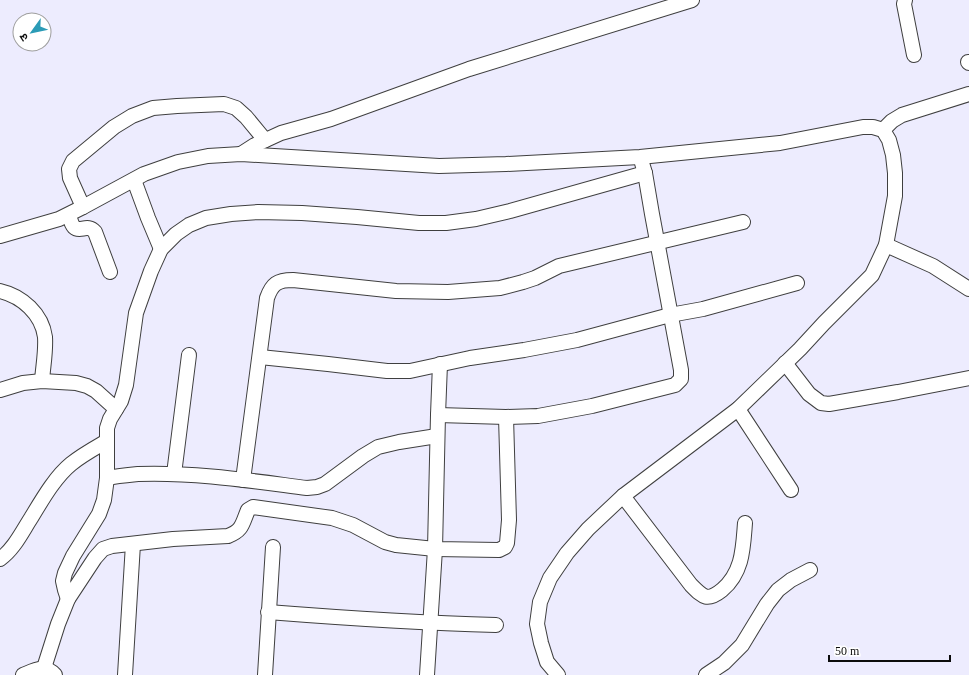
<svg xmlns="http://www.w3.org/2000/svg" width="969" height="675" font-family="'Times New Roman','Noto Sans Devanagari',serif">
<rect width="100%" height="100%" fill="#edecfe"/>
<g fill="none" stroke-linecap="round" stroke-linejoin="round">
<defs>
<g id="minor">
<path d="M905 0 904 4 914 55"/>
<path d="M968 62 969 63"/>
<path d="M883 130 892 121 902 115 969 94"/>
<path d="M241 154 255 145 281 133 331 119 469 69 692 0"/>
<path d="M134 180 148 218 161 249"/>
<path d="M83 207 70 178 69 169 73 161 114 127 132 116 153 108 177 106 224 104 236 108 246 117 265 140"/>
<path d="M69 215C70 218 71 224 74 227 80 233 87 223 95 232L110 272"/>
<path d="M0 236 59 219 83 207 144 174 178 162 208 156 241 154 439 166 506 164 640 157 780 143 863 127H873L883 130 889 140 893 155 895 173V196L886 245 872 275 824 323 800 349 738 409 623 496 588 529 567 553 550 578 540 602 537 624 541 643 547 662 558 675"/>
<path d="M886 245 933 266 969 289"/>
<path d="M0 291C22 296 42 314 45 337 46 352 43 366 42 381"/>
<path d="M260 357 328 364 387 371H410L470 358 524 350 577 340 670 315 703 309 797 283"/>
<path d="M785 363 809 394 821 403 829 404 898 392 969 378"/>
<path d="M0 390 23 383 42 381 76 383 87 386 96 391 116 409"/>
<path d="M738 409 791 490"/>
<path d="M438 415 506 417 538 416 592 406 675 385 681 379V370L652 214 645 173 642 163"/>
<path d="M174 474 189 355"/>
<path d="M107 478C117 476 128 475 138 474 195 472 252 481 307 488L317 487 325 484 363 456 378 447 399 442 437 436"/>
<path d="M243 480 267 298C272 284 277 280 293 280L396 291 448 292 500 288 523 282 535 278 559 266 743 222"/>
<path d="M623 496 691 585C703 597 707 602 722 590 743 572 743 548 745 523"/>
<path d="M0 559C14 549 22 532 31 518 42 500 55 477 71 464 82 455 95 448 107 441"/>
<path d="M68 599 65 590 63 581 65 573 73 556 99 514 104 500 107 478V428L110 419 121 401 126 385 136 313 151 271 161 249 176 234 189 225 206 218 231 214 258 212 302 213 357 217 419 223H446L476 219 510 211 645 173"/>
<path d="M268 612C344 618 420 623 496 625"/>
<path d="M44 668 58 624 68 599 95 558 103 549 112 546 173 539 228 536C243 530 242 524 248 510L253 507 332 518 353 525 385 542 396 545 435 549 499 550 505 547 507 543 509 520 506 417"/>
<path d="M23 675C35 670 45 664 55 675"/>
<path d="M125 675 133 544"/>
<path d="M265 675 273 547"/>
<path d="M427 675 435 549 438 415 440 364"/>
<path d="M706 675 724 663 742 645 767 604 778 590 791 580 810 570"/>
</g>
</defs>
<use href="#minor" stroke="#3f3f3f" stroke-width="16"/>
<use href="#minor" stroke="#fff" stroke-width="14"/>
</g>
<g transform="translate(32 32) rotate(237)"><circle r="19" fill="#ffffff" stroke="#9e9e9e"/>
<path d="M0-3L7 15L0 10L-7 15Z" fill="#2b9bb6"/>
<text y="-6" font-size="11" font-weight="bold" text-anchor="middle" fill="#0c0c0c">उ</text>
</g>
<path d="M829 655v6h121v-6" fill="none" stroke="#0c0c0c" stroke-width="2"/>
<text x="835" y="655" font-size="12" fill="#0c0c0c" stroke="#ffffff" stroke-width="3" paint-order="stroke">50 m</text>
</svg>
